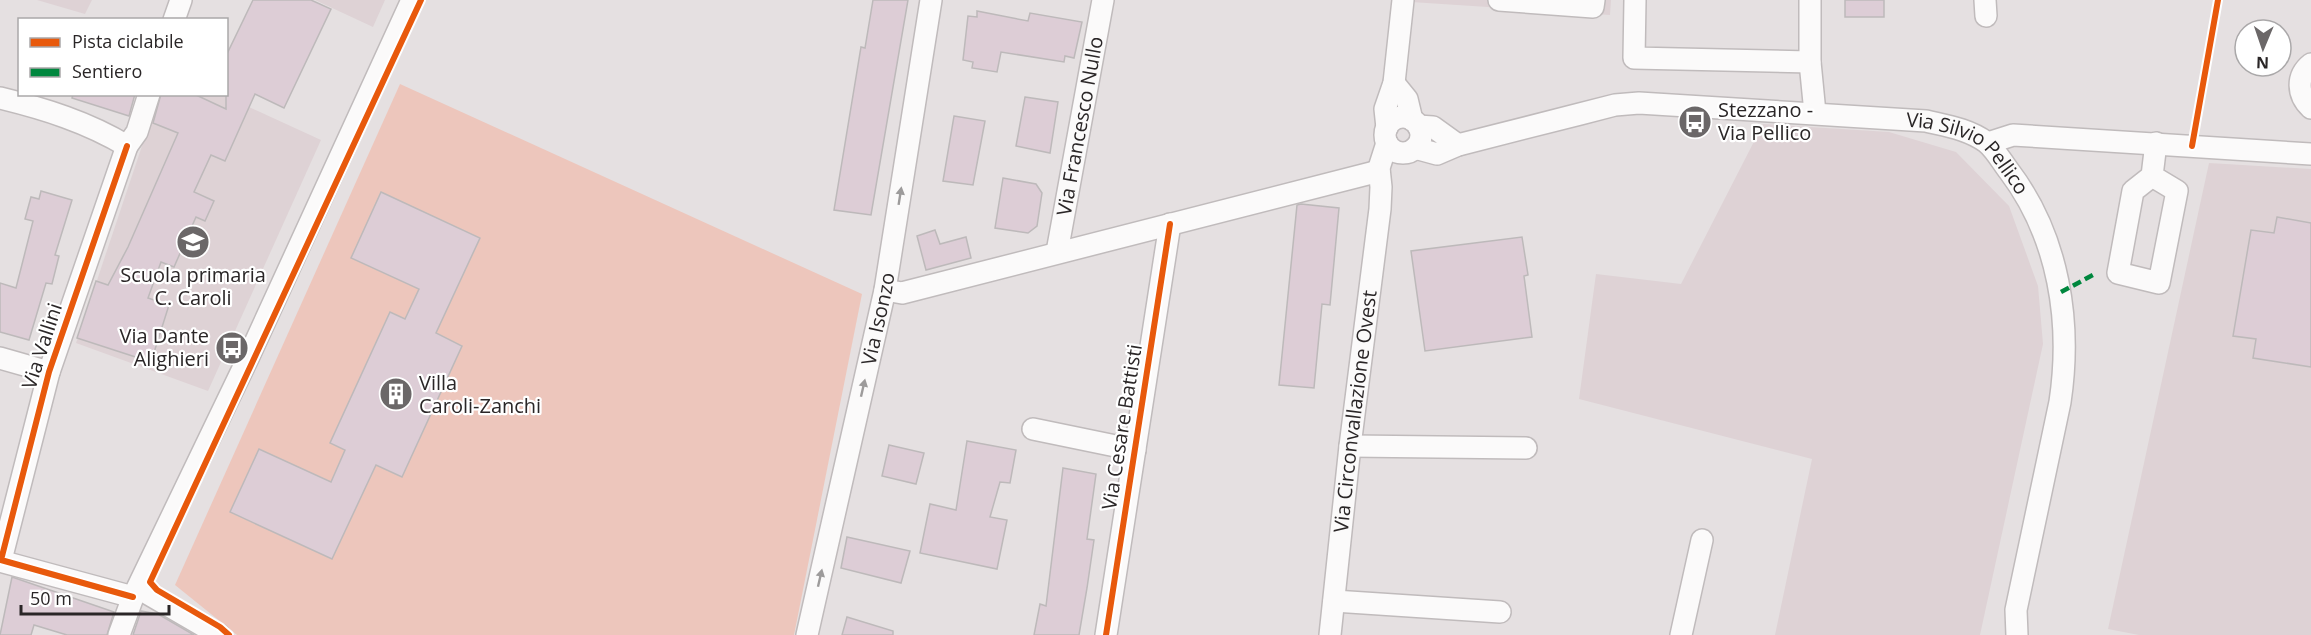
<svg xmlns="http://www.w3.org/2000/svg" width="2311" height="635" font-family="'Open Sans',sans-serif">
<rect width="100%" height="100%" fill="#e5e0e1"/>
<g fill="#ded2d5">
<path d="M37 0H92L85 14Z"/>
<path d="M315 0H385L373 27Z"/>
<path d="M1412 0H1611L1610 15 1411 2Z"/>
<path d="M159 95H223L321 140 208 391 76 343Z"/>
<path d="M1763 124 1889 132 1956 152 2009 206 2038 286 2043 344 1980 635H1775L1812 459 1579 399 1596 274 1681 284Z"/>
<path d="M2209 163 2311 169V635H2139L2108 629Z"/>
</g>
<path fill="#edc6bc" d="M400 84 862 294 794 635H237L175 585Z"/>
<g fill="#ddcdd6" stroke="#bdb9ba" stroke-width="1.5">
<path d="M253 0H311L331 9 284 108 255 94 225 161 211 155 194 192 214 201 205 221 196 217 174 267 161 262 148 298 169 305 151 362 77 338 96 281 108 285 128 247 178 133 153 123 161 94H194L226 109V56Z"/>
<path d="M873 0H908L871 215 834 210 861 47 865 48Z"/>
<rect x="1845" y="0" width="39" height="17"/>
<path d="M977 11 1028 21 1030 13 1082 22 1074 58 1065 56 1064 62 1001 52 997 72 972 68 973 62 963 60 968 16 977 17Z"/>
<path d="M73 94H135L129 116 72 98Z"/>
<path d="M1025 97 1058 102 1050 153 1016 146Z"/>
<path d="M954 116 985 121 973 185 943 181Z"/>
<path d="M1003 178 1036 184 1042 193 1037 226 1028 233 995 228Z"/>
<path d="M41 191 72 200 55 255 59 256 52 284 46 283 29 340 0 332V283L16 288 33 221 25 219 31 197 39 199Z"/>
<path d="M381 192 480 238 436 333 462 346 402 477 376 465 332 559 230 512 259 449 331 482 345 450 330 443 390 312 405 319 419 289 351 258Z"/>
<path d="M1301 204 1339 208 1330 305 1322 304 1314 388 1279 385 1297 205Z"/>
<path d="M2277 217 2311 223V367L2253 358 2256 339 2233 336 2251 230 2274 233Z"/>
<path d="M935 230 940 244 966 237 971 258 926 270 917 236Z"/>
<path d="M1522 237 1528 275 1524 276 1532 337 1425 351 1411 251Z"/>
<path d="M967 441 1016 450 1010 483 1000 482 990 517 1007 520 997 569 920 553 930 504 956 510Z"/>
<path d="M889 445 924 453 916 484 882 476Z"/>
<path d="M1063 468 1096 474 1087 539 1094 540 1087 588 1079 635H1034L1040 604 1046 606Z"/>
<path d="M847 537 910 551 901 583 841 568Z"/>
<path d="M12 577 114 612 107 635H67L34 625 31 635H0Z"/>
<path d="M141 611 158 614 194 635H133Z"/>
<path d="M847 617 893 631V635H842Z"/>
</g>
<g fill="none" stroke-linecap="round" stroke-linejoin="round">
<defs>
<g id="minor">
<path d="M1499 0 1593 7 1594 0"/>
<path d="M1635 0 1634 58 1810 62"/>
<path d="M1810 0V62L1815 113"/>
<path d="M1985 0 1986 16"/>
<path d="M174 20 181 0"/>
<path d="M2311 64C2296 76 2297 95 2311 108"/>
<path d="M1394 83 1407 99 1412 120"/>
<path d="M0 98C45 109 87 122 127 146"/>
<circle cx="1403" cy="135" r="18"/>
<path d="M1418 126 1433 127 1458 145"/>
<path d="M1387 128 1385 109 1394 83 1403 0"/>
<path d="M1988 143 2013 135 2311 154"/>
<path id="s1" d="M1415 148 1437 154 1458 145 1580 114 1615 105 1639 103 1926 121C1947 126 1968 129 1986 142 1995 149 2002 162 2009 171 2059 237 2072 322 2060 402L2016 610 2017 635"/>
<path d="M2152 176 2177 191 2159 283 2118 273 2133 191 2152 176 2156 143"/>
<path id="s2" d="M1057 252 1103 0"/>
<path d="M885 290 902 293 1379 171"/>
<path d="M0 358 49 372"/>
<path d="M1033 429 1135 450"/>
<path d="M1350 446 1526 448"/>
<path d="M1 560 49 372 127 146 137 132 149 94"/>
<path d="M0 561 133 597"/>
<path d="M138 588 219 635"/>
<path d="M1334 601 1500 612"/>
<path d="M119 635 133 597 249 356 412 0"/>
<path id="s3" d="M807 635 885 290 931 0"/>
<path d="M1106 635 1170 224"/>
<path id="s4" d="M1330 635 1350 446 1380 209 1381 187 1379 168 1387 143"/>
<path d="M1681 635 1702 540"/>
</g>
</defs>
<use href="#minor" stroke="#c0bbbc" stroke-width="24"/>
<use href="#minor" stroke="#fbfafa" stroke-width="21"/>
<path stroke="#00873e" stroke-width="4.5" stroke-dasharray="9 4.5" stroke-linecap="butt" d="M2061 292 2093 275"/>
<defs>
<g id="cycleway">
<path d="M127 146 49 372 1 560 133 597"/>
<path d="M2192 146 2218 0"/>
<path d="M229 635 220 627 157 590 150 582 421 0"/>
<path d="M1106 635 1170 224"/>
</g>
</defs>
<use href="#cycleway" stroke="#fff" stroke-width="10"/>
<use href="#cycleway" stroke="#e8590c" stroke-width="6"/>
</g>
<defs><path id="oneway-solid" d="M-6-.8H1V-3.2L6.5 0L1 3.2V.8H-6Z" transform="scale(1.5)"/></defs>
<g fill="#9d9b9b">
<use href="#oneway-solid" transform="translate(900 196) rotate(-81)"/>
<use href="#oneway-solid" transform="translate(863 388) rotate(-77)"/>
<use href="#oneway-solid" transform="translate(820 578) rotate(-77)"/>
</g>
<defs>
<symbol id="bus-disc" viewBox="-11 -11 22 22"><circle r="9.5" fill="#6b6768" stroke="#fff"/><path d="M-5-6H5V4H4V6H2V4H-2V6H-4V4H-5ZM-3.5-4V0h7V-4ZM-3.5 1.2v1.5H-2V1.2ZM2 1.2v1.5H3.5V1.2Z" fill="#fff"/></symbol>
<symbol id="school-disc" viewBox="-11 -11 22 22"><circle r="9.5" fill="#6b6768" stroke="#fff"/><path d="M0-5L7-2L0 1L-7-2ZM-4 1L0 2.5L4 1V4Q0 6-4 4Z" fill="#fff"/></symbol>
<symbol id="building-disc" viewBox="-11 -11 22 22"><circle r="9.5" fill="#6b6768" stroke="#fff"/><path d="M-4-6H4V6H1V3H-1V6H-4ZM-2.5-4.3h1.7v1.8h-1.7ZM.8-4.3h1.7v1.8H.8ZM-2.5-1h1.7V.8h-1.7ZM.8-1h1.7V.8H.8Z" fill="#fff"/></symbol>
</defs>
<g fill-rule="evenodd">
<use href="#bus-disc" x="1676" y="103" width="38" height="38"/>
<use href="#school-disc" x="174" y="223" width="38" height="38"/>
<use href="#bus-disc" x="213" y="329" width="38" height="38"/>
<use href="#building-disc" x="377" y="375" width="38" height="38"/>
</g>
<g text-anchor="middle" stroke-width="4.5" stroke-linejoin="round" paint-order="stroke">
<g font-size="20" fill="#2a2627" stroke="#fff" text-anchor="start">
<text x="1718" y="117">Stezzano -<tspan x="1718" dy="23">Via Pellico</tspan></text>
<text x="193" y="282" text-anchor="middle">Scuola primaria<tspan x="193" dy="23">C. Caroli</tspan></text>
<text x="209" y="343" text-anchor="end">Via Dante<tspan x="209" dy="23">Alighieri</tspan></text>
<text x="419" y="390">Villa<tspan x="419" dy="23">Caroli-Zanchi</tspan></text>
</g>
<g font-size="20" fill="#2a2627" stroke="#fff">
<text dy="7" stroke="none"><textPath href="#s2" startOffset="128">Via Francesco Nullo</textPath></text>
<text dy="7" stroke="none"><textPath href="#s1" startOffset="573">Via Silvio Pellico</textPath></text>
<text dy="7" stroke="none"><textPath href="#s3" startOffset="324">Via Isonzo</textPath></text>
<text transform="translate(42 346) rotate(-72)" y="7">Via Vallini</text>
<text dy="7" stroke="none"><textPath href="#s4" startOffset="225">Via Circonvallazione Ovest</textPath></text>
<text transform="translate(1122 427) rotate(-81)" y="7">Via Cesare Battisti</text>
</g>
</g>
<rect x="18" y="18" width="210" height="78" fill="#ffffff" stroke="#aaa8a9" stroke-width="1.5"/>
<rect x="30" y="38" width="30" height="9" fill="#e8590c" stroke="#aaa8a9" stroke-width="1.5"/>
<text x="72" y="48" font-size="18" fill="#2a2627">Pista ciclabile</text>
<rect x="30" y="68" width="30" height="9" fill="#00873e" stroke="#aaa8a9" stroke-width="1.5"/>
<text x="72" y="78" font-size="18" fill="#2a2627">Sentiero</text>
<g transform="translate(2263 48) rotate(182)"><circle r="28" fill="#ffffff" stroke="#aaa8a9" stroke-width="1.5"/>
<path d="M0-4.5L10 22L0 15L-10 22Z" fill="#6b6768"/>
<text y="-9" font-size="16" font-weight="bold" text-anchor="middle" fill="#2a2627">N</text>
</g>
<path d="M21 605v9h148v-9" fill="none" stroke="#2a2627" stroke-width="3"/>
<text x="30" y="605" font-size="18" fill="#2a2627" stroke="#ffffff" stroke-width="4.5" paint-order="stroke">50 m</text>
</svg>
